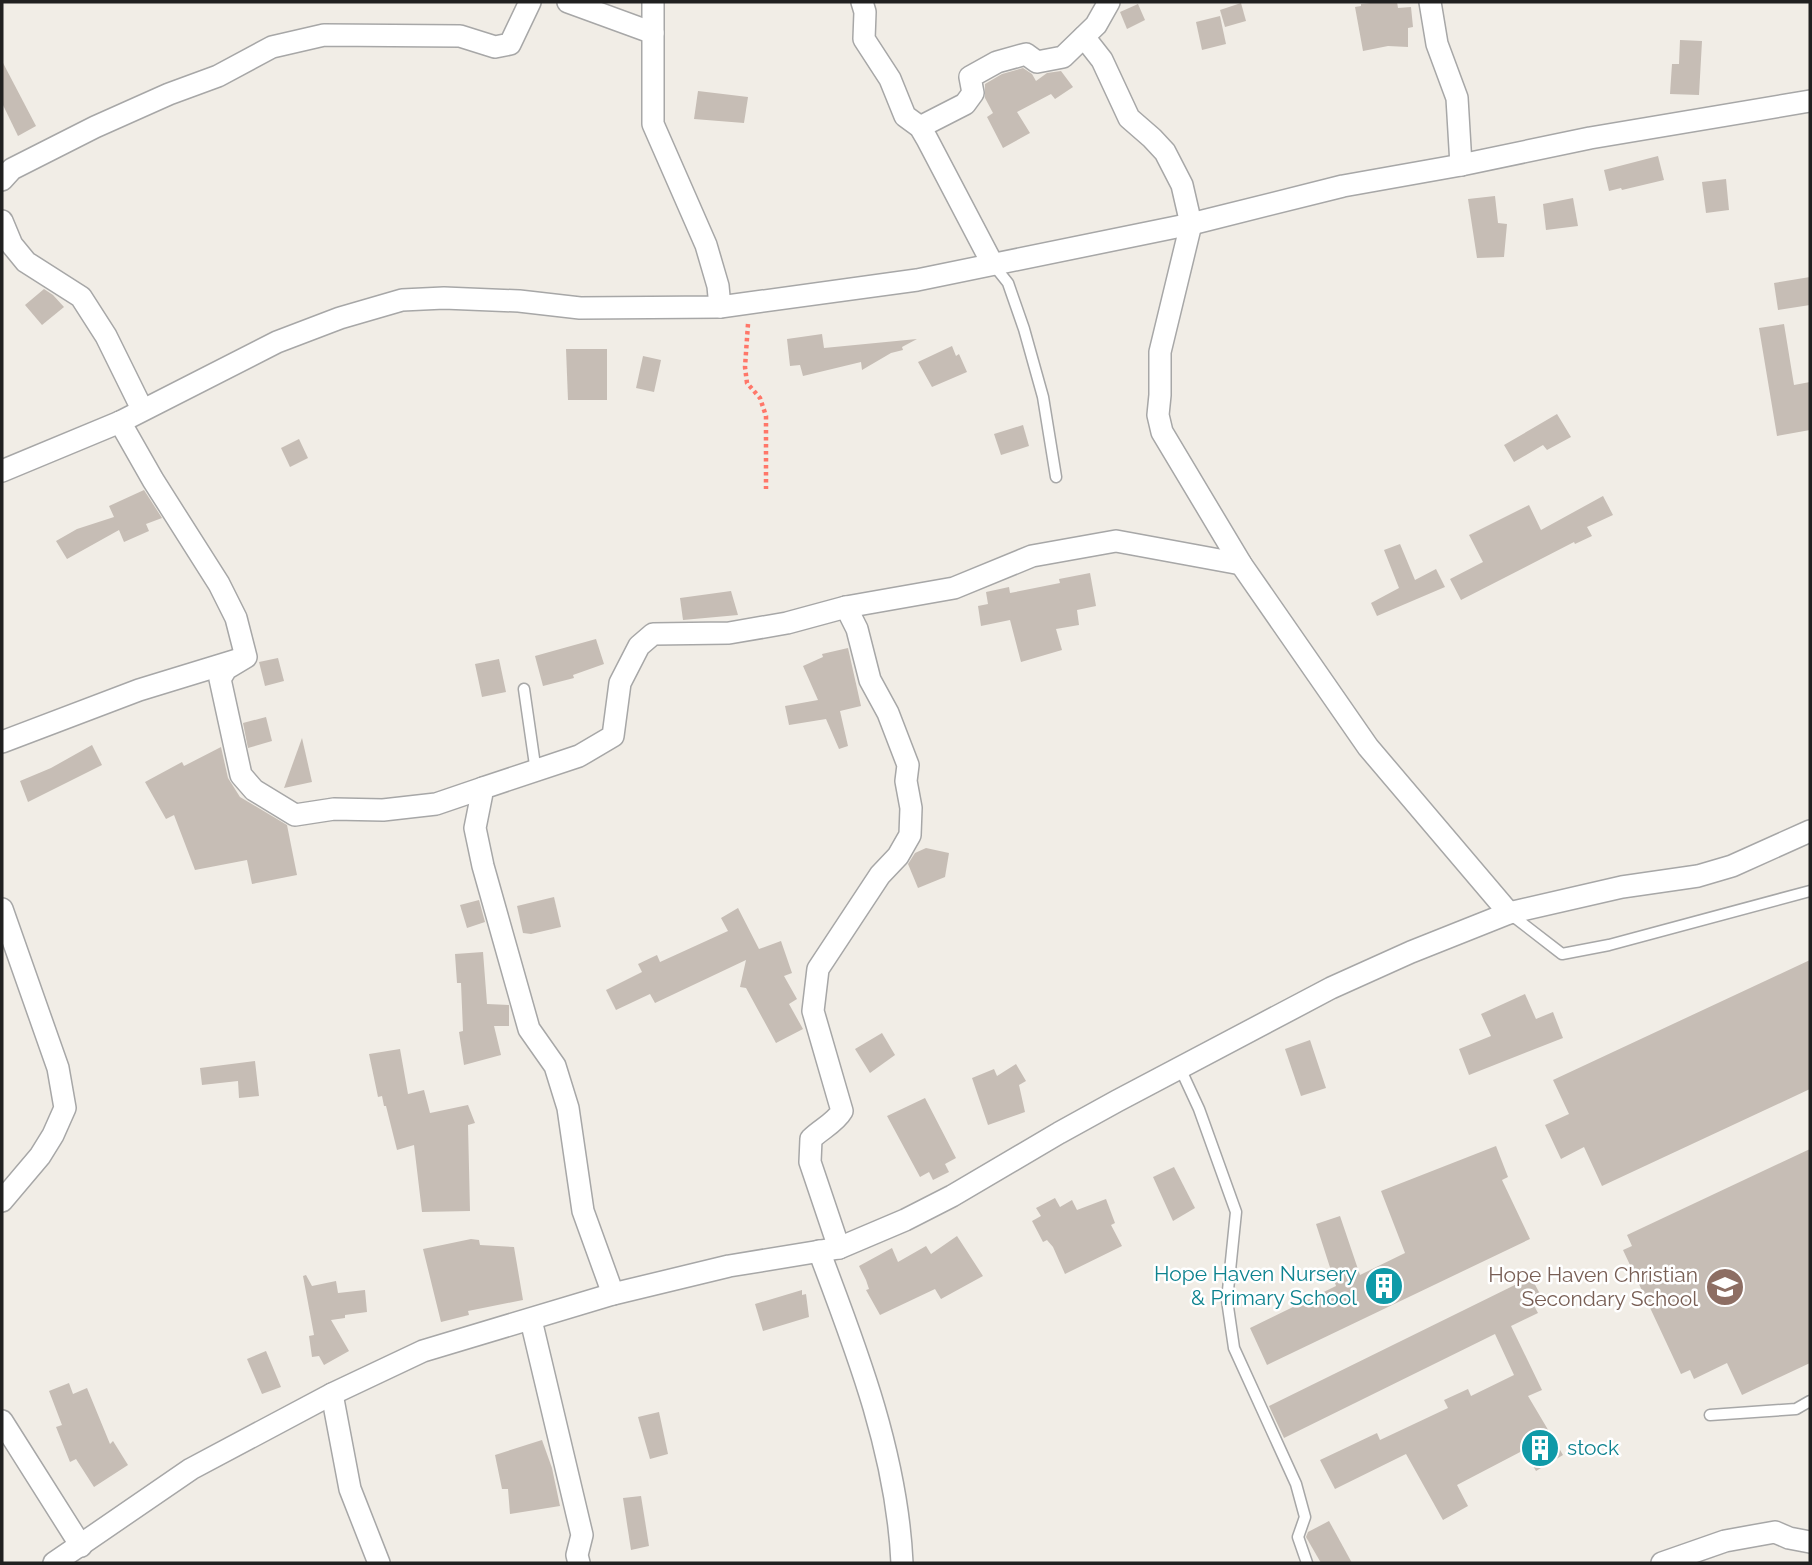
<svg xmlns="http://www.w3.org/2000/svg" width="1812" height="1565" font-family="Raleway,sans-serif">
<rect width="100%" height="100%" fill="#f1ede6"/>
<g fill="#c6bdb5">
<path d="M1380 2H1397L1398 8 1411 7 1413 27 1408 28V47L1388 46 1363 51 1355 7 1361 6V4Z"/>
<path d="M1241 3 1246 21 1225 27 1220 10Z"/>
<path d="M1138 4 1145 20 1127 29 1120 12Z"/>
<path d="M1220 16 1226 44 1202 50 1196 22Z"/>
<path d="M1680 40 1702 41 1699 95 1670 94 1672 64H1679Z"/>
<path d="M2 61 36 126 18 136 2 103Z"/>
<path d="M1023 68 1032 74 1036 81 1047 73 1061 71 1073 87 1055 99 1051 94 1017 112 1030 133 1003 148 987 117 993 113 985 98V84L1002 74Z"/>
<path d="M698 91 748 97 744 123 694 119Z"/>
<path d="M1658 156 1664 180 1622 190 1621 188 1609 191 1604 170Z"/>
<path d="M1726 179 1729 210 1706 213 1702 182Z"/>
<path d="M1495 196 1498 223 1507 224 1504 257 1477 258 1468 199Z"/>
<path d="M1573 198 1578 226 1546 230 1543 204Z"/>
<path d="M1810 277V305L1778 310 1774 283Z"/>
<path d="M44 289 53 295 64 307 42 325 25 305Z"/>
<path d="M1784 324 1794 385 1810 382V430L1777 436 1759 328Z"/>
<path d="M822 334 824 348 917 339 902 347 903 350 891 353 862 370 861 362 803 376 800 365 790 366 787 339Z"/>
<path d="M952 346 956 356 959 354 967 372 932 387 918 362Z"/>
<path d="M566 349H607V400H568Z"/>
<path d="M643 356 661 360 654 392 636 388Z"/>
<path d="M1557 414 1571 437 1547 450 1543 445 1514 462 1504 445Z"/>
<path d="M1023 425 1029 446 1001 455 994 434Z"/>
<path d="M299 439 308 458 290 467 281 448Z"/>
<path d="M144 490 162 518 146 524 149 531 124 542 119 530 67 559 56 541 77 529 114 517 109 506Z"/>
<path d="M1603 496 1613 515 1587 527 1592 536 1575 544 1574 542 1461 600 1450 579 1483 562 1469 535 1529 505 1541 530Z"/>
<path d="M1400 544 1415 580 1436 569 1445 587 1377 616 1371 603 1399 588 1384 550Z"/>
<path d="M1090 573 1096 606 1077 610 1079 625 1056 629 1062 650 1021 662 1010 620 981 626 978 606 988 604 986 592 1009 587 1010 593 1060 583 1059 579Z"/>
<path d="M731 591 738 615 683 620 680 598Z"/>
<path d="M596 639 604 664 573 675 574 678 543 686 535 656Z"/>
<path d="M848 648 861 706 840 711 848 746 839 749 826 719 789 725 785 706 818 700 803 666 823 657 822 654Z"/>
<path d="M278 658 284 681 265 686 259 662Z"/>
<path d="M499 659 506 692 482 697 475 664Z"/>
<path d="M266 717 272 741 248 748 243 723Z"/>
<path d="M302 738 312 782 284 788Z"/>
<path d="M92 745 102 765 28 802 20 781 51 768Z"/>
<path d="M221 747 228 778 240 797 287 825 297 875 252 884 247 860 195 870 174 815 166 819 145 782 182 762 184 766Z"/>
<path d="M926 848 949 853 945 877 918 888 908 864 915 853Z"/>
<path d="M554 897 561 927 531 934 523 933 517 906Z"/>
<path d="M479 900 485 922 467 928 460 905Z"/>
<path d="M738 908 759 949 781 941 792 973 784 976 797 999 789 1004 803 1029 776 1043 746 988 740 987 746 960 655 1003 650 994 616 1010 606 990 642 972 638 964 657 955 660 962 728 931 721 918Z"/>
<path d="M483 952 487 1004 509 1005V1026H494L501 1055 464 1065 459 1032 463 1031 461 983H457L455 954Z"/>
<path d="M1810 960V1089L1602 1186 1584 1147 1561 1159 1545 1125 1569 1114 1553 1080Z"/>
<path d="M1525 994 1536 1019 1553 1012 1563 1038 1469 1075 1459 1049 1491 1036 1481 1014Z"/>
<path d="M882 1033 895 1055 870 1073 855 1049Z"/>
<path d="M1310 1040 1326 1088 1301 1096 1285 1049Z"/>
<path d="M400 1049 408 1094 424 1090 430 1113 468 1105 475 1123 468 1125 470 1211 422 1212 414 1145 397 1150 386 1106H384L382 1096 378 1097 369 1054Z"/>
<path d="M255 1061 259 1096 239 1098 238 1081 202 1085 200 1068Z"/>
<path d="M1016 1064 1026 1081 1019 1085 1025 1112 988 1125 972 1078 994 1069 997 1076Z"/>
<path d="M925 1098 956 1158 945 1164 949 1172 933 1180 929 1172 920 1177 887 1116Z"/>
<path d="M1496 1146 1508 1177 1502 1180 1530 1239 1267 1365 1250 1328 1336 1286 1316 1224 1340 1216 1360 1275 1405 1253 1381 1191Z"/>
<path d="M1810 1149V1363L1742 1395 1727 1363 1694 1379 1690 1370 1681 1374 1623 1250 1632 1246 1627 1235Z"/>
<path d="M1174 1167 1195 1208 1173 1221 1153 1177Z"/>
<path d="M1055 1198 1060 1207 1072 1200 1077 1210 1106 1199 1115 1223 1111 1225 1122 1246 1065 1274 1053 1247 1047 1240 1043 1242 1032 1221 1041 1216 1036 1208Z"/>
<path d="M957 1236 983 1276 941 1299 935 1289 880 1315 866 1290 869 1289 866 1280 859 1266 892 1248 898 1262 926 1246 931 1254Z"/>
<path d="M471 1239 479 1240 480 1245 514 1247 523 1300 468 1311 469 1315 441 1322 423 1249Z"/>
<path d="M306 1275 312 1286 336 1281 338 1293 365 1290 367 1312 345 1315V1318L331 1320 349 1351 324 1365 319 1356 312 1357 309 1336 314 1335 303 1276Z"/>
<path d="M1531 1277 1540 1294 1530 1298 1538 1313 1511 1326 1542 1390 1528 1396 1563 1455 1536 1471 1524 1450 1457 1485 1468 1506 1443 1520 1406 1454 1335 1489 1320 1460 1377 1433 1380 1440 1448 1408 1444 1400 1468 1389 1471 1396 1514 1375 1495 1334 1284 1438 1269 1406Z"/>
<path d="M802 1290V1295L806 1294 809 1317 763 1331 755 1304Z"/>
<path d="M266 1351 281 1387 262 1394 247 1359Z"/>
<path d="M69 1383 73 1394 87 1388 110 1444 113 1441 128 1465 94 1487 76 1459 70 1462 56 1427 62 1425 49 1391Z"/>
<path d="M659 1412 668 1454 650 1459 638 1417Z"/>
<path d="M542 1440 552 1468 560 1506 510 1514 508 1489H502L495 1455Z"/>
<path d="M641 1496 649 1546 631 1550 623 1498Z"/>
<path d="M1329 1521 1352 1563H1321L1306 1537 1308 1532Z"/>
</g>
<g fill="none" stroke-linecap="round" stroke-linejoin="round">
<defs>
<g id="lane">
<path d="M992 263 1008 283 1024 329 1043 397 1056 477"/>
<path d="M524 689 536 772"/>
<path d="M1509 913 1562 954 1609 945 1810 891"/>
<path d="M1180 1068 1199 1109 1236 1212 1227 1300 1234 1348 1296 1484 1305 1517 1298 1537 1307 1563"/>
<path d="M1710 1415 1796 1409 1810 1401"/>
</g>
<g id="street">
<path d="M568 2 653 33"/>
<path d="M653 2V124L706 245 718 286 720 307"/>
<path d="M862 2 865 12 864 39 890 79 905 116 920 127 927 139 992 263"/>
<path d="M1430 2 1437 44 1457 98 1461 165"/>
<path d="M1084 37 1102 60 1129 118 1152 138 1165 152 1182 185 1191 224 1160 352V395L1158 415 1162 432 1241 564 1368 747 1509 913"/>
<path d="M920 127 965 104 973 93 970 77 997 62 1026 54 1037 62 1063 57 1096 25 1109 2"/>
<path d="M2 180 12 169 95 127 169 94 218 76 272 47 324 35 460 36 495 47 510 44 530 2"/>
<path d="M2 221 12 245 26 262 81 297 106 336 142 409"/>
<path d="M120 422 153 480 219 584 236 618 246 657 226 669 220 679 241 775 254 790 295 815 334 809 383 810 436 804 483 788"/>
<path d="M2 471 120 422 277 342 340 318 402 300 444 298 519 301 580 308 720 307 917 280 1191 224 1343 186 1461 165 1590 138 1810 101"/>
<path d="M2 742 139 690 237 660"/>
<path d="M2 909 58 1068 65 1108 53 1135 40 1156 2 1201"/>
<path d="M839 1248 810 1162 811 1139C821 1129 835 1123 842 1111L813 1011 818 969 880 875 898 856 910 835 911 808 906 781 908 765 888 713 870 680 857 629 846 607"/>
<path d="M819 1251C857 1351 897 1454 902 1563"/>
<path d="M613 1294 583 1211 568 1108 555 1066 529 1029 483 866 475 828 483 788 579 756 613 736 620 683 639 646 653 634 729 633 787 623 846 607 954 588 1032 556 1116 541 1241 564"/>
<path d="M531 1320 582 1535 577 1555 579 1563"/>
<path d="M332 1394 350 1489 379 1563"/>
<path d="M2 1421 81 1546"/>
<path d="M54 1563 191 1469 332 1394 423 1351 613 1294 729 1266 839 1248 905 1220 952 1196 1059 1133 1117 1101 1331 988 1411 952 1509 913 1622 887 1698 876 1732 866 1810 831"/>
<path d="M1662 1563 1725 1541 1775 1532 1789 1538 1810 1542"/>
</g>
</defs>
<use href="#lane" stroke="#a7a7a7" stroke-width="13"/>
<use href="#street" stroke="#a7a7a7" stroke-width="24"/>
<path stroke="#ff7769" stroke-width="4.5" stroke-dasharray="3.5 3.5" stroke-linecap="butt" d="M748 324 745 367 747 383 760 398 766 416V489"/>
<use href="#lane" stroke="#fff" stroke-width="10"/>
<use href="#street" stroke="#fff" stroke-width="21"/>
</g>
<defs>
<symbol id="building-disc" viewBox="-11 -11 22 22"><circle r="9.5" fill="#0f9aa8" stroke="#fff"/><path d="M-4-6H4V6H1V3H-1V6H-4ZM-2.5-4.3h1.7v1.8h-1.7ZM.8-4.3h1.7v1.8H.8ZM-2.5-1h1.7V.8h-1.7ZM.8-1h1.7V.8H.8Z" fill="#fff"/></symbol>
<symbol id="school-disc" viewBox="-11 -11 22 22"><circle r="9.5" fill="#8d6e63" stroke="#fff"/><path d="M0-5L7-2L0 1L-7-2ZM-4 1L0 2.5L4 1V4Q0 6-4 4Z" fill="#fff"/></symbol>
</defs>
<g fill-rule="evenodd">
<use href="#building-disc" x="1362" y="1264" width="44" height="44"/>
<use href="#school-disc" x="1703" y="1265" width="44" height="44"/>
<use href="#building-disc" x="1518" y="1426" width="44" height="44"/>
</g>
<g text-anchor="middle" stroke-width="5" stroke-linejoin="round" paint-order="stroke">
<g font-size="21" fill="#0d838f" stroke="#fff" text-anchor="end">
<text x="1357" y="1281">Hope Haven Nursery<tspan x="1357" dy="24">&amp; Primary School</tspan></text>
<text x="1567" y="1455" text-anchor="start">stock</text>
</g>
<g font-size="21" fill="#785e54" stroke="#fff" text-anchor="end">
<text x="1698" y="1282">Hope Haven Christian<tspan x="1698" dy="24">Secondary School</tspan></text>
</g>
</g>
<rect width="1812" height="1565" fill="none" stroke="#202020" stroke-width="7"/>
</svg>
